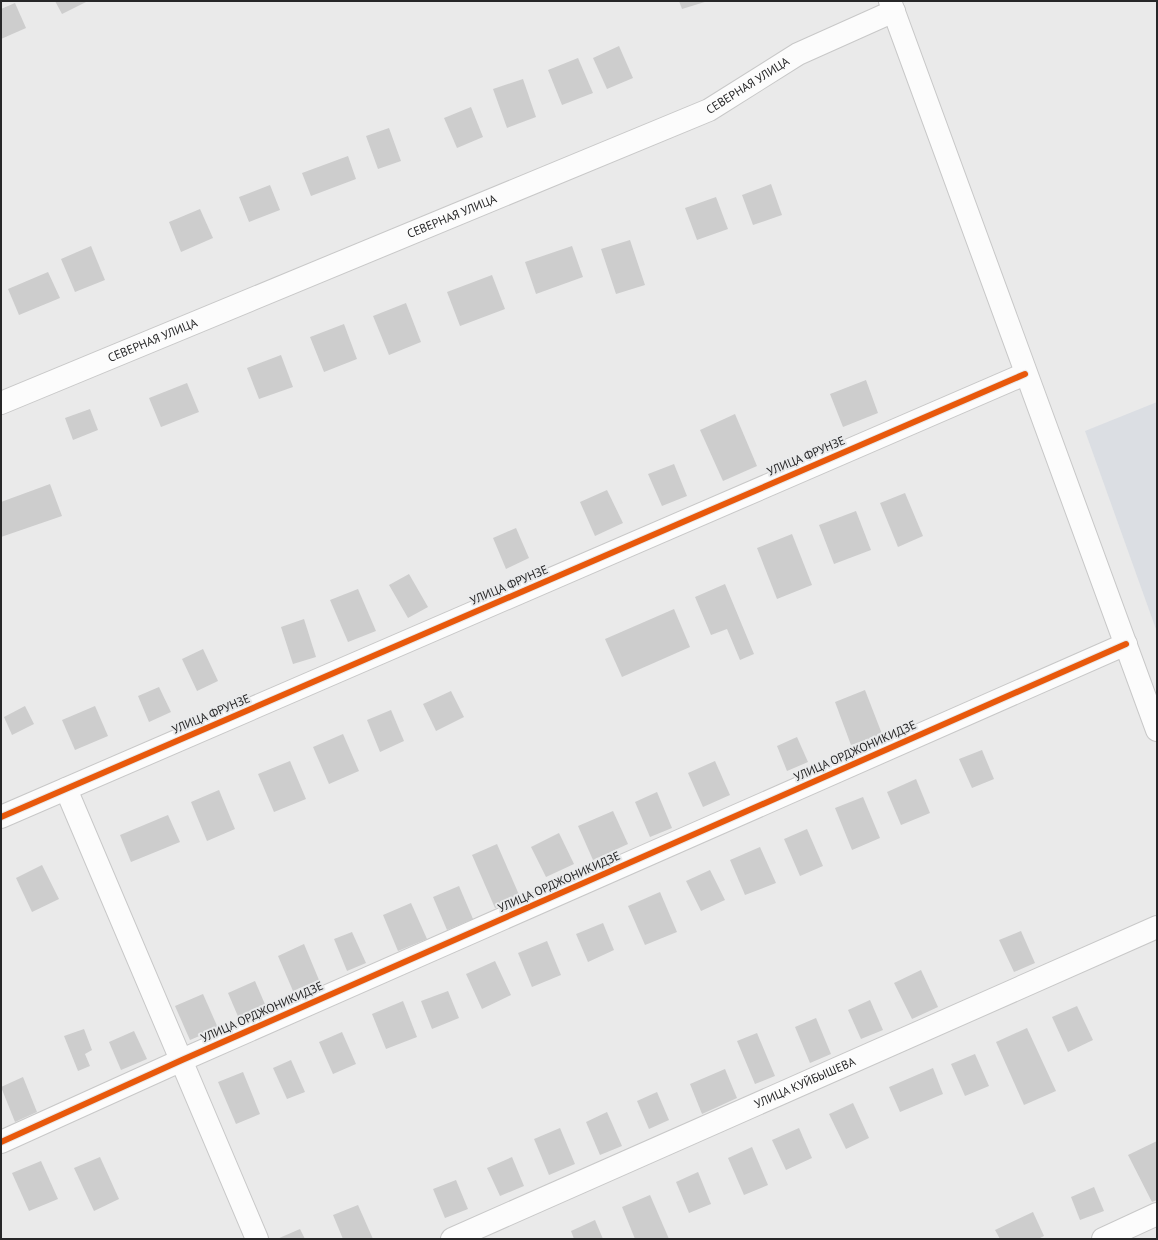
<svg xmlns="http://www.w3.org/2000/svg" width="1158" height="1240" font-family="'PT Sans',sans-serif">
<rect width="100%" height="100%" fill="#eaeaea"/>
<path fill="#dbdee3" d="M1157 402V632L1085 431Z"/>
<g fill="#cdcdcd">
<path d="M55 1H88L62 14Z"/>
<path d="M679 1H708L682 9Z"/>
<path d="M15 3 26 28 1 39V9Z"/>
<path d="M619 46 633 78 607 89 593 58Z"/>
<path d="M578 58 593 93 562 105 548 70Z"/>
<path d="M523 79 536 117 507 128 493 89Z"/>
<path d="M471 107 483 137 457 148 444 118Z"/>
<path d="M389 128 401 161 378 169 366 136Z"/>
<path d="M348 156 356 179 311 196 302 173Z"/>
<path d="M771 184 782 215 753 225 742 195Z"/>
<path d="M270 185 280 210 249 222 239 197Z"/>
<path d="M716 197 728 229 697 240 685 208Z"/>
<path d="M200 209 213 238 181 252 169 222Z"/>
<path d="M630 240 645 285 616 294 601 249Z"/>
<path d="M91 246 105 280 75 292 61 259Z"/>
<path d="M572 246 583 277 536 294 525 262Z"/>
<path d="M48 272 60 298 19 315 8 289Z"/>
<path d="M492 275 505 309 460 326 447 292Z"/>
<path d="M406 303 421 342 389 355 373 316Z"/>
<path d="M344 324 357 359 324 372 310 337Z"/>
<path d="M281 355 293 387 259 399 247 368Z"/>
<path d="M866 380 878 413 843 427 830 394Z"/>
<path d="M187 383 199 412 161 427 149 398Z"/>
<path d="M90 409 98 430 73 440 65 418Z"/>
<path d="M735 414 757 466 723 481 700 430Z"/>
<path d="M674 464 687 496 662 506 648 474Z"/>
<path d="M50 484 62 516 1 537V502Z"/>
<path d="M607 490 623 523 595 536 580 502Z"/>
<path d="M905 493 923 536 898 547 880 503Z"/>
<path d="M856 511 871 550 834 564 819 525Z"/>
<path d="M516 528 529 558 506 569 493 538Z"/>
<path d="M792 534 812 585 777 599 757 548Z"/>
<path d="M409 574 428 607 408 618 389 585Z"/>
<path d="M725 584 754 654 740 660 727 629 711 635 695 597Z"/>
<path d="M358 589 376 631 348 642 330 600Z"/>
<path d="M674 609 690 647 622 677 605 639Z"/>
<path d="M304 619 316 657 293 664 281 627Z"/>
<path d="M203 649 218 681 197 691 182 659Z"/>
<path d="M159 687 171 712 149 722 138 696Z"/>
<path d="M865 690 882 734 851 745 835 702Z"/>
<path d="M451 691 464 717 436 731 423 704Z"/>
<path d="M25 706 34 724 12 735 4 717Z"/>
<path d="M95 706 108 736 75 750 62 720Z"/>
<path d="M391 710 404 741 380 752 367 720Z"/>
<path d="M343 734 359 771 329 784 313 747Z"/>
<path d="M797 737 808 762 787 771 777 746Z"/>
<path d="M982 750 994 779 972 788 959 759Z"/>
<path d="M290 761 306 799 274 812 258 774Z"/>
<path d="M715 761 730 795 703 807 688 773Z"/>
<path d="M916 779 930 813 901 825 887 792Z"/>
<path d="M219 790 235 829 207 841 191 802Z"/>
<path d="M657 792 672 828 650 837 635 802Z"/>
<path d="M863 797 880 838 852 850 835 808Z"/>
<path d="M613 811 628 844 593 860 578 826Z"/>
<path d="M168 815 180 842 131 862 120 835Z"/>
<path d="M807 829 823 866 800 876 784 839Z"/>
<path d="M559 833 574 864 546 877 531 847Z"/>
<path d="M497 844 520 897 495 908 472 855Z"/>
<path d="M760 847 776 883 745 895 730 860Z"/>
<path d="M42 865 59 899 32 912 16 878Z"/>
<path d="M710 870 725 900 701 911 686 881Z"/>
<path d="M459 886 473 919 447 930 433 897Z"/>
<path d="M660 892 677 932 645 945 628 906Z"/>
<path d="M411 903 427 939 398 951 383 915Z"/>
<path d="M603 923 614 950 588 962 576 934Z"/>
<path d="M1021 931 1035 963 1014 972 999 940Z"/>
<path d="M352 932 366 963 347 971 334 939Z"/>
<path d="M547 941 561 975 532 987 518 953Z"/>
<path d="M304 944 319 980 293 991 278 956Z"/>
<path d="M495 961 511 995 482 1009 466 974Z"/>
<path d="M921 970 938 1007 912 1019 894 983Z"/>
<path d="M255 981 267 1009 240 1021 228 993Z"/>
<path d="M448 991 459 1018 432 1029 421 1001Z"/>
<path d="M203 994 218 1028 190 1040 175 1006Z"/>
<path d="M870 1000 883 1030 861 1039 848 1010Z"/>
<path d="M403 1001 417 1037 386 1049 372 1014Z"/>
<path d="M1077 1006 1093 1040 1068 1052 1052 1017Z"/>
<path d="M816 1018 831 1054 810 1063 795 1027Z"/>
<path d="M1027 1028 1056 1091 1024 1105 996 1042Z"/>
<path d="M84 1029 92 1050 85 1054 90 1066 78 1071 64 1036Z"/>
<path d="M134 1031 147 1059 121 1070 109 1042Z"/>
<path d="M342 1032 356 1064 333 1074 319 1042Z"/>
<path d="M757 1033 775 1076 755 1084 737 1041Z"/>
<path d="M975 1054 989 1086 965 1096 951 1064Z"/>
<path d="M291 1060 305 1092 287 1099 273 1068Z"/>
<path d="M933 1068 943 1094 900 1112 889 1087Z"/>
<path d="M725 1069 737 1098 702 1114 690 1084Z"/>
<path d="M243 1072 260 1114 236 1124 218 1082Z"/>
<path d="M23 1077 37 1112 15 1122 1 1087Z"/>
<path d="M657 1092 669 1120 649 1129 637 1101Z"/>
<path d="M853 1103 869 1138 846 1149 829 1114Z"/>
<path d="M607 1112 622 1146 600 1155 586 1122Z"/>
<path d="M560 1128 575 1164 549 1175 534 1139Z"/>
<path d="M799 1128 812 1158 786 1170 772 1140Z"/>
<path d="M1157 1141V1200L1152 1202 1128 1155Z"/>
<path d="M752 1147 768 1185 744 1195 728 1158Z"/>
<path d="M100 1157 119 1199 94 1211 74 1168Z"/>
<path d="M512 1157 524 1186 500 1196 487 1168Z"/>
<path d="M41 1161 58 1199 29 1211 12 1173Z"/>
<path d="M698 1172 711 1204 689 1213 676 1182Z"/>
<path d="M456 1180 468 1209 445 1218 433 1189Z"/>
<path d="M1094 1187 1104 1211 1080 1220 1071 1197Z"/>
<path d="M650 1195 669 1239H635L622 1207Z"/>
<path d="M358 1205 373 1239H343L333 1215Z"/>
<path d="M1033 1212 1044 1236 1038 1239H1000L995 1230Z"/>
<path d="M595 1220 603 1239H574L571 1231Z"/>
<path d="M300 1229 305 1239H277Z"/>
</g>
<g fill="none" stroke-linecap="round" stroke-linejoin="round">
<defs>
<g id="street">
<path d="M890 1 1157 730"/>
<path id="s1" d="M1 403 709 110 798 54 894 11"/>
<path d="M66 789 257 1239"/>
<path d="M1 817 1025 374"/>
<path d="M1 1142 182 1060 1126 644"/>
<path id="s2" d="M452 1239 1157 927"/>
<path d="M1103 1239 1157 1214"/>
</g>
</defs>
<use href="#street" stroke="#c8c8c8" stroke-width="24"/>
<use href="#street" stroke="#fcfcfc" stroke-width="22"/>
<defs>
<g id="cycleway">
<path d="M1 817 1025 374"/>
<path d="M1 1142 182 1060 1126 644"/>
</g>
</defs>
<use href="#cycleway" stroke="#e9eaeb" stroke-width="8"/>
<use href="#cycleway" stroke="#e8590c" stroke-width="6"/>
</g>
<g text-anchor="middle" stroke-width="4" stroke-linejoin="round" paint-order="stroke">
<g font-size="12" fill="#272728" stroke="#e9eaeb">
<text dy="4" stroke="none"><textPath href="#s1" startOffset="812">СЕВЕРНАЯ УЛИЦА</textPath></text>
<text dy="4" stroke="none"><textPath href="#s1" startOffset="488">СЕВЕРНАЯ УЛИЦА</textPath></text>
<text dy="4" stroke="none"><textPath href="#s1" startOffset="164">СЕВЕРНАЯ УЛИЦА</textPath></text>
<text transform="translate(806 456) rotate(-23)" y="4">УЛИЦА ФРУНЗЕ</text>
<text transform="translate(509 585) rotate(-23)" y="4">УЛИЦА ФРУНЗЕ</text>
<text transform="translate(211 714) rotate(-23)" y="4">УЛИЦА ФРУНЗЕ</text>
<text transform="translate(855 751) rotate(-24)" y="4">УЛИЦА ОРДЖОНИКИДЗЕ</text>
<text transform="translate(559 882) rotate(-24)" y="4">УЛИЦА ОРДЖОНИКИДЗЕ</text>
<text transform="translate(262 1012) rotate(-24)" y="4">УЛИЦА ОРДЖОНИКИДЗЕ</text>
<text dy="4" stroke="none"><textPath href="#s2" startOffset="386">УЛИЦА КУЙБЫШЕВА</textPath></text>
</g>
</g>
<rect width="1158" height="1240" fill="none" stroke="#272728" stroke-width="4"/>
</svg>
